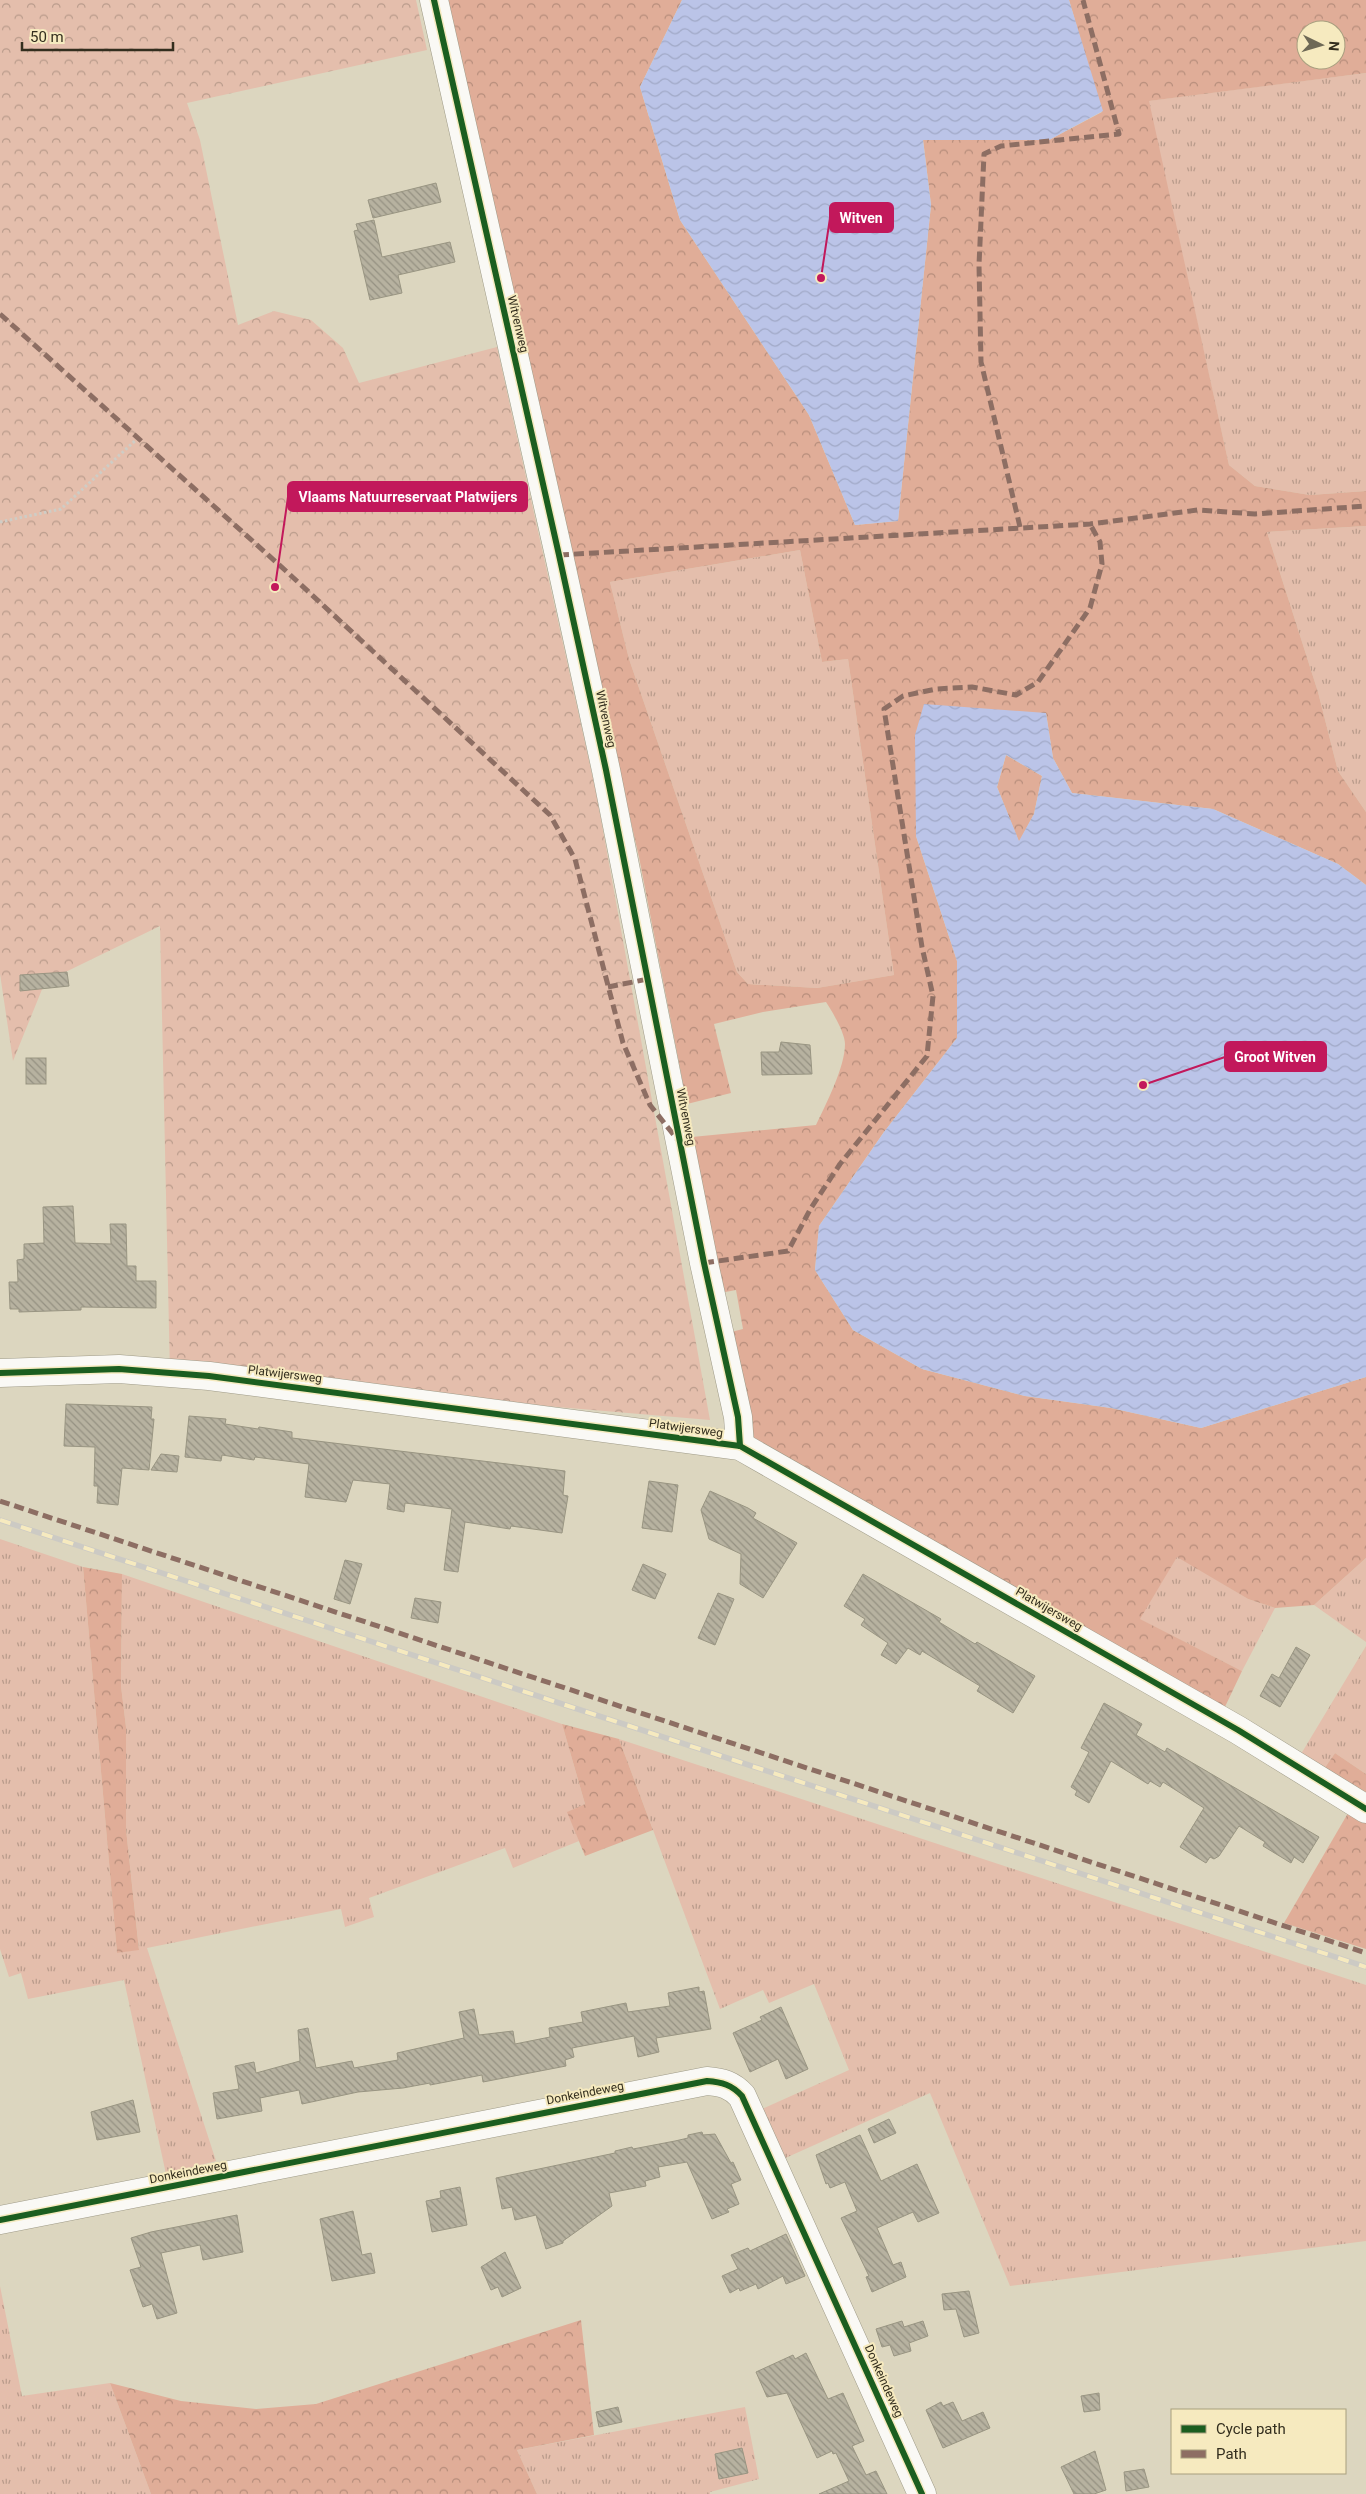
<svg xmlns="http://www.w3.org/2000/svg" width="1366" height="2494" font-family="Roboto,sans-serif">
<defs>
<pattern id="grass-tufts" width="24" height="20" patternUnits="userSpaceOnUse" patternTransform="scale(1.25)"><rect width="24" height="20" fill="#e4beac"/><path d="M3 7l-1-3M5 7V3M7 7l1-3M15 17l-1-3M17 17v-4M19 17l1-3" fill="none" stroke="#b99b8b"/></pattern>
<pattern id="forest-crowns" width="20" height="18" patternUnits="userSpaceOnUse" patternTransform="scale(1.25)"><rect width="20" height="18" fill="#e0ad98"/><path d="M2 6a3 3 0 1 1 6 0M12 15a3 3 0 1 1 6 0" fill="none" stroke="#b68d7b"/></pattern>
<pattern id="park-crowns" width="20" height="18" patternUnits="userSpaceOnUse" patternTransform="scale(1.25)"><rect width="20" height="18" fill="#e4beac"/><path d="M2 6a3 3 0 1 1 6 0M12 15a3 3 0 1 1 6 0" fill="none" stroke="#b99b8b"/></pattern>
<pattern id="water-waves" width="16" height="10" patternUnits="userSpaceOnUse" patternTransform="scale(1.25)"><rect width="16" height="10" fill="#bbc4e8"/><path d="M0 5q4-4 8 0t8 0" fill="none" stroke="#a1a9c7"/></pattern>
<pattern id="building-back-hatch" width="6" height="6" patternUnits="userSpaceOnUse" patternTransform="scale(1.25)"><rect width="6" height="6" fill="#b7b2a0"/><path d="M-1 5l2 2M0 0l6 6M5-1l2 2" fill="none" stroke="#959182"/></pattern>
</defs>
<rect width="100%" height="100%" fill="#dcd6bf"/>
<g fill="url(#grass-tufts)">
<path d="M1366 73V491L1310 495 1255 486 1229 465 1148 101Z"/>
<path d="M1366 526V812L1338 771 1318 692 1267 532Z"/>
<path d="M800 550 822 662 848 659 894 975 817 988 748 984 737 972 629 659 610 582Z"/>
<path d="M0 1539 83 1567 117 1953 139 1949 126 1829V1727L121 1686 122 1574 562 1724 585 1804 568 1812 579 1841 513 1868 505 1848 369 1898 374 1917 345 1927 341 1909 147 1948 216 2161 166 2174 124 1980 28 1999 21 1973 9 1977 0 1949Z"/>
<path d="M1177 1556 1248 1599 1275 1608 1242 1671 1139 1619Z"/>
<path d="M1366 1558V1642L1314 1605Z"/>
<path d="M1366 1646V1774L1335 1753 1324 1769 1301 1754Z"/>
<path d="M619 1739 1366 1985V2241L1010 2286 930 2093 781 2160 760 2110 849 2070 814 1984 769 2003 763 1990 720 2009Z"/>
<path d="M0 2286 22 2396 110 2383 151 2494H0Z"/>
<path d="M745 2407 759 2479 710 2492V2494H537L517 2450Z"/>
</g>
<g fill="url(#forest-crowns)" fill-rule="evenodd">
<path d="M443 0H682L640 87 680 220 809 415 855 525 898 521 931 205 923 139 1049 140 1102 112 1069 0H1366V73L1149 101 1229 465 1255 486 1310 495 1366 491V526L1267 532 1318 692 1338 771 1366 812V885L1338 864 1213 809 1072 793 1053 758 1046 713 916 836 957 961V1038L884 1132 819 1226 815 1270 853 1330 922 1369 1025 1396 1111 1408 1201 1428 1366 1377V1558L1314 1605 1275 1608 1248 1599 1177 1557 1140 1619 1242 1671 1223 1711 754 1442 727 1333 743 1329 736 1290 720 1293 692 1137 816 1125C826 1104 845 1067 845 1044 845 1033 832 1011 826 1002L763 1012 714 1024 731 1093 687 1104 639 857ZM1306 30H1336V60H1306ZM800 550 822 662 848 659 894 975 817 988 748 984 737 972 629 659 610 582Z"/>
<path d="M1006 755 1042 776 1034 814 1019 842 997 787Z"/>
<path d="M83 1567 122 1574 121 1686 126 1727V1829L139 1950 117 1953Z"/>
<path d="M562 1724 619 1739 653 1830 585 1856 567 1812 585 1804Z"/>
<path d="M1335 1753 1366 1774V1796L1324 1769Z"/>
<path d="M1351 1808 1366 1818V1949L1284 1923Z"/>
<path d="M581 2320 594 2435 517 2450 537 2494H151L110 2383 181 2401 256 2409 316 2404Z"/>
</g>
<path fill="url(#park-crowns)" d="M0 0H416L427 50 187 103 200 140 238 325 274 311 311 320 343 348 359 383 497 347 596 792 710 1420 170 1374 160 926 45 982 13 1061 0 974Z"/>
<g fill="url(#water-waves)" fill-rule="evenodd">
<path d="M682 0H1069L1103 111 1049 140H923L931 205 898 521 855 525 809 415 680 220 640 87Z"/>
<path d="M924 704 1046 713 1053 758 1072 793 1213 809 1338 864 1366 885V1377L1201 1428 1111 1408 1025 1396 922 1369 853 1330 815 1270 819 1226 884 1132 957 1038V961L916 836 915 735ZM1006 755 1042 776 1034 814 1019 841 997 787Z"/>
</g>
<g fill="url(#building-back-hatch)" stroke="#999582">
<path d="M436 183 441 202 373 218 368 200Z"/>
<path d="M374 220 382 257 450 242 455 262 398 275 402 293 370 300 354 231 358 230 356 224Z"/>
<path d="M67 972 69 986 20 991V975Z"/>
<path d="M781 1042 810 1045 812 1074 762 1075 761 1052H779Z"/>
<rect x="26" y="1058" width="20" height="26"/>
<path d="M73 1206 75 1243 111 1244 110 1224H126L127 1266H136V1281H156V1308L81 1307V1310L19 1312V1309H10L9 1282H18L17 1260 24 1259V1244L44 1243 43 1207Z"/>
<path d="M66 1404 152 1407 151 1419H154L149 1470 122 1468 118 1505 97 1503 98 1486H94L95 1447 64 1446Z"/>
<path d="M189 1416 226 1419 225 1424 258 1429 259 1427 292 1432V1438L565 1471 563 1495 568 1496 562 1533 511 1526 510 1529 465 1522 458 1572 444 1570 452 1509 405 1503 404 1512 387 1509 390 1484 353 1480 346 1502 305 1497 309 1464 255 1457 254 1460 222 1455 221 1461 185 1457Z"/>
<path d="M161 1454 179 1456 177 1472 151 1470Z"/>
<path d="M649 1481 678 1485 672 1532 642 1528Z"/>
<path d="M710 1491 748 1508 756 1513 753 1518 797 1543 763 1598 740 1584 741 1554 709 1539 701 1510Z"/>
<path d="M345 1560 362 1564 350 1604 334 1599Z"/>
<path d="M643 1564 666 1574 655 1599 632 1590Z"/>
<path d="M863 1574 941 1619 939 1622 975 1644 977 1642 1035 1676 1013 1713 977 1691 980 1686 922 1651 920 1655 908 1648 896 1664 881 1655 888 1643 861 1625 865 1619 844 1606Z"/>
<path d="M718 1593 734 1599 715 1645 698 1638Z"/>
<path d="M415 1598 441 1602 438 1623 411 1618Z"/>
<path d="M1296 1647 1310 1655 1280 1707 1260 1696 1272 1674 1279 1678Z"/>
<path d="M1104 1703 1142 1724 1136 1735 1165 1752 1167 1748 1319 1837 1303 1863 1294 1857 1291 1863 1263 1846 1265 1842 1239 1826 1219 1856 1214 1859 1210 1857 1206 1863 1180 1847 1204 1808 1163 1782 1160 1787 1150 1781 1148 1784 1111 1761 1089 1803 1075 1795 1077 1791 1071 1787 1089 1752 1081 1748Z"/>
<path d="M699 1987V1992L704 1991 711 2029 656 2038 659 2052 638 2057 634 2036 572 2048 574 2057 565 2060 566 2066 483 2082 482 2075 430 2085V2083L403 2088 358 2092 302 2104 299 2090 260 2098 262 2111 217 2119 213 2093 239 2089 235 2066 254 2062 256 2073 300 2061 298 2030 308 2028 316 2068 352 2061 354 2068 398 2060 397 2053 464 2038 459 2012 474 2009 479 2035 513 2031 515 2044 550 2037 549 2028 583 2022 581 2012 626 2003 628 2012 670 2006 668 1993Z"/>
<path d="M781 2007 808 2069 786 2079 778 2059 750 2072 733 2033 762 2020 760 2017Z"/>
<path d="M133 2100 140 2132 97 2140 91 2112Z"/>
<path d="M889 2119 896 2133 874 2143 868 2129Z"/>
<path d="M702 2132 703 2135 715 2134 731 2163 733 2162 741 2180 731 2184 739 2204 727 2209 729 2212 712 2219 687 2162 658 2167 660 2177 645 2181 646 2186 609 2193 612 2206 563 2241V2243L546 2249 536 2215 515 2220 512 2207 502 2209 496 2178 615 2153V2151L632 2147 633 2149 675 2141 688 2138V2135Z"/>
<path d="M860 2135 881 2181 917 2164 939 2213 918 2222 913 2212 877 2228 893 2265 901 2262 906 2277 872 2292 866 2277 869 2276 841 2218 857 2211 845 2182 830 2188 828 2183 826 2184 816 2155Z"/>
<path d="M460 2187 467 2225 432 2232 426 2201 441 2198 440 2191Z"/>
<path d="M353 2211 362 2255 371 2253 375 2273 332 2281 320 2219Z"/>
<path d="M237 2215 243 2252 203 2260 200 2245 161 2253 177 2313 157 2319 152 2304 143 2307 130 2270 141 2267 131 2238 151 2232Z"/>
<path d="M786 2234 805 2276 786 2284 783 2276 758 2289 756 2284 740 2291 739 2288 730 2293 722 2276 738 2269 731 2255 748 2248 750 2251Z"/>
<path d="M505 2252 521 2288 502 2297 498 2287 491 2290 481 2267Z"/>
<path d="M969 2291 979 2333 964 2337 956 2309 944 2310 942 2294Z"/>
<path d="M902 2321 904 2327 923 2321 928 2336 909 2343 911 2351 894 2356 890 2345 882 2347 876 2329Z"/>
<path d="M806 2353 828 2399 843 2393 864 2441 852 2446 866 2475 876 2471 887 2494H819L849 2481 836 2453 833 2454 832 2451 817 2458 787 2393 767 2397 756 2372 793 2355 795 2359Z"/>
<path d="M1099 2393 1100 2410 1084 2412 1081 2396Z"/>
<path d="M941 2402 943 2406 953 2402 962 2421 983 2412 990 2428 943 2448 926 2410Z"/>
<path d="M618 2407 622 2422 599 2427 596 2412Z"/>
<path d="M742 2448 748 2473 719 2479 715 2454Z"/>
<path d="M1095 2451 1106 2490 1094 2494H1074L1061 2467Z"/>
<path d="M1144 2469 1149 2487 1126 2491 1124 2472Z"/>
</g>
<g fill="none" stroke-linecap="round" stroke-linejoin="round">
<defs>
<g id="minor">
<path d="M434 0 559 555 606 770 704 1263 738 1417 740 1446"/>
<path d="M0 1373 119 1369 209 1376 740 1446 1238 1730 1366 1809"/>
<path d="M0 2220 707 2081C722 2082 732 2085 742 2096L922 2494"/>
</g>
</defs>
<use href="#minor" stroke="#9e9a87" stroke-width="29"/>
<path stroke="#cecdc6" stroke-width="3" stroke-dasharray="2.5 2.5" stroke-linecap="butt" d="M0 522 61 509 138 438"/>
<use href="#minor" stroke="#faf9f5" stroke-width="28"/>
<defs>
<path id="rail" d="M0 1520 1366 1967"/>
</defs>
<use href="#rail" stroke="#cccac4" stroke-width="5.5"/>
<use href="#rail" stroke="#f6eabf" stroke-width="4" stroke-dasharray="11" stroke-linecap="butt"/>
<g stroke="#8d6e63" stroke-width="5" stroke-dasharray="10 5" stroke-linecap="butt">
<path d="M0 314 286 571 550 815 575 859 623 1043 650 1105 677 1139"/>
<path d="M1020 527 981 362 979 265 984 154 1001 146 1119 134 1083 0"/>
<path d="M559 555 1090 524 1198 510 1255 514 1366 506"/>
<path d="M608 987 648 979"/>
<path d="M704 1263 788 1251 811 1208 840 1164 927 1056 933 996 922 947 884 709 903 696 936 689 972 687 1016 695 1038 682 1090 608 1102 564 1100 542 1090 524"/>
<path d="M0 1501 1366 1953"/>
</g>
<defs>
<g id="cycleway">
<path d="M434 0 559 555 606 770 704 1263 738 1417 740 1446"/>
<path d="M0 1373 119 1369 209 1376 740 1446 1238 1730 1366 1809"/>
<path d="M0 2220 707 2081C722 2082 732 2085 742 2096L922 2494"/>
</g>
</defs>
<use href="#cycleway" stroke="#f6eabf" stroke-width="9"/>
<use href="#cycleway" stroke="#1b5e20" stroke-width="6"/>
</g>
<g text-anchor="middle" stroke-width="4" stroke-linejoin="round" paint-order="stroke">
<g font-size="12" fill="#332e1e" stroke="#f6eabf">
<text transform="translate(518 324) rotate(77)" y="4">Witvenweg</text>
<text transform="translate(606 719) rotate(78)" y="4">Witvenweg</text>
<text transform="translate(686 1117) rotate(79)" y="4">Witvenweg</text>
<text transform="translate(285 1374) rotate(7)" y="4">Platwijersweg</text>
<text transform="translate(686 1428) rotate(8)" y="4">Platwijersweg</text>
<text transform="translate(1049 1609) rotate(30)" y="4">Platwijersweg</text>
<text transform="translate(585 2093) rotate(-11)" y="4">Donkeindeweg</text>
<text transform="translate(188 2172) rotate(-11)" y="4">Donkeindeweg</text>
<text transform="translate(884 2381) rotate(66)" y="4">Donkeindeweg</text>
</g>
</g>
<path fill="none" stroke="#c2185b" stroke-width="2" d="M821 278L830 218M275 587L288 497M1143 1085L1225 1057"/>
<g fill="#c2185b" stroke="#f6eabf" stroke-width="2">
<circle cx="821" cy="278" r="5"/>
<circle cx="275" cy="587" r="5"/>
<circle cx="1143" cy="1085" r="5"/>
</g>
<g fill="#c2185b" stroke="#c2185b" stroke-width="2">
<rect x="830" y="203" width="63" height="29" rx="5"/>
<rect x="288" y="482" width="239" height="29" rx="5"/>
<rect x="1225" y="1042" width="101" height="29" rx="5"/>
</g>
<g font-size="14" text-anchor="middle" font-weight="bold" fill="#fff">
<text x="861" y="223">Witven</text>
<text x="408" y="502">Vlaams Natuurreservaat Platwijers</text>
<text x="1275" y="1062">Groot Witven</text>
</g>
<rect x="1171" y="2409" width="175" height="65" fill="#f6eabf" stroke="#a89f7f"/>
<rect x="1181" y="2425" width="25" height="8" fill="#1b5e20" stroke="#a89f7f"/>
<text x="1216" y="2434" font-size="15" fill="#332e1e">Cycle path</text>
<rect x="1181" y="2450" width="25" height="8" fill="#8d6e63" stroke="#a89f7f"/>
<text x="1216" y="2459" font-size="15" fill="#332e1e">Path</text>
<g transform="translate(1321 45) rotate(95)"><circle r="24" fill="#f6eabf" stroke="#a89f7f"/>
<path d="M0-4L9 19L0 12L-9 19Z" fill="#6e6956"/>
<text y="-8" font-size="14" font-weight="bold" text-anchor="middle" fill="#332e1e">N</text>
</g>
<path d="M22 42v8h151v-8" fill="none" stroke="#332e1e" stroke-width="2.5"/>
<text x="30" y="42" font-size="15" fill="#332e1e" stroke="#f6eabf" stroke-width="4" paint-order="stroke">50 m</text>
</svg>
